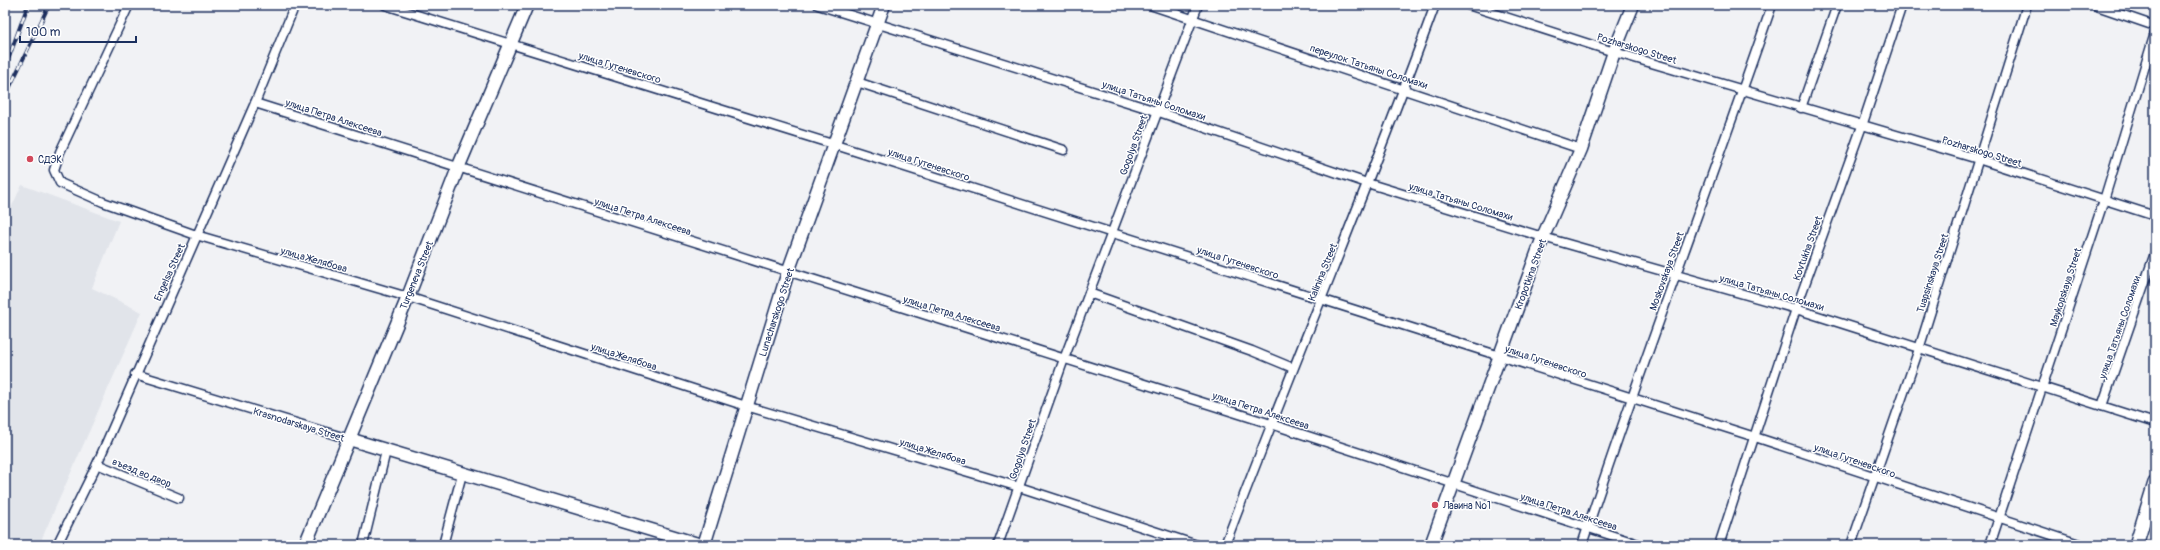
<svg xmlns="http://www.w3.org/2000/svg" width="2160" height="550" font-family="Pangolin,sans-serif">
<rect width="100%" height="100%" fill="#f1f2f5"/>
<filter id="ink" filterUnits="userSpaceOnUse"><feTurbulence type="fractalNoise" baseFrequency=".025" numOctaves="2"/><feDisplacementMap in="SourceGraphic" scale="8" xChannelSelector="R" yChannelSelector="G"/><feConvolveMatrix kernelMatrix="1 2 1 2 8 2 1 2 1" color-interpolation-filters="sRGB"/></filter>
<g filter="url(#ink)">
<path fill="#e1e4ea" d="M22 185 119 221 92 288 142 312 39 545H5V205L11 208Z"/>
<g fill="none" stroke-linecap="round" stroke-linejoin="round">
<defs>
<g id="street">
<path d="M129 5 60 152 54 170 60 183 103 202 196 235 408 297 746 406 1019 487 1197 545"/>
<path d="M385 5 845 148 1755 437 2082 545"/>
<path d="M818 5 1156 111 1367 183 1543 237 1796 309 2155 423"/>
<path d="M1150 5 1581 149"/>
<path d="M1468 5 1614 52 1978 159 2155 216"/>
<path d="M2094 5 2155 26"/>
<path d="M857 82 1064 150"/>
<path d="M255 103 1271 424 1641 545"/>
<path d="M1801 108 1837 5"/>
<path d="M1089 293 1252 351 1293 368"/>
<path d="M135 374 349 439"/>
<path d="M2102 406 2155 253"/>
<path d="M97 464 179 498"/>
<path d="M57 545 97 464 255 103 295 5"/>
<path d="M363 545 386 451"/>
<path d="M443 545 462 474"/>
<path d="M998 545 1064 359 1198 5"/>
<path d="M1225 545C1293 364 1369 186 1435 5"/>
<path d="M1582 545C1641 363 1710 186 1772 5"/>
<path d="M1719 545 1796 309 1862 126 1902 5"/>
<path d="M1851 545 1919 349 2027 5"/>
<path d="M1990 545 2104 200 2155 33"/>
</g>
<g id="secondary">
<path d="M349 439 701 545"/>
<path d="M305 545 408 297 458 168 527 5"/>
<path d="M704 545 788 272 884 5"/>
<path d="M1431 545 1543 237 1581 149 1614 52 1633 5"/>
</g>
<path id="primary" d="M2136 545 2155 483"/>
</defs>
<use href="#street" stroke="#1b2f5e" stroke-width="11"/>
<use href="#secondary" stroke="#1b2f5e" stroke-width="15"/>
<use href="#primary" stroke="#1b2f5e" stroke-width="16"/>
<use href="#street" stroke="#fff" stroke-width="8"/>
<use href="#secondary" stroke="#fff" stroke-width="12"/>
<use href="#primary" stroke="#fff" stroke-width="13"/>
<defs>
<g id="rail">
<path d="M5 68 28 5"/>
<path d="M5 97 49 5"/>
</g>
</defs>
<use href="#rail" stroke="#1b2f5e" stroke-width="4"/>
<use href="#rail" stroke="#fff" stroke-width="2.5" stroke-dasharray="8" stroke-linecap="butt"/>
</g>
</g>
<g fill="#d1495b" stroke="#fff" stroke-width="1.5">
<circle cx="30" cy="159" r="4"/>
<circle cx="1435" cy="505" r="4"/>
</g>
<g text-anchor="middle" stroke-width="3" stroke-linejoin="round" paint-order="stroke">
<g font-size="10" fill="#1b2f5e" stroke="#fff">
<text transform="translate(1637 48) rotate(17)" y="4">Pozharskogo Street</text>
<text transform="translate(1369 66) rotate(18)" y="4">переулок Татьяны Соломахи</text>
<text transform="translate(620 67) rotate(17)" y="4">улица Гутеневского</text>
<text transform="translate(1154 100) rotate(18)" y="4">улица Татьяны Соломахи</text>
<text transform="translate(334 117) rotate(18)" y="4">улица Петра Алексеева</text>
<text transform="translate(1133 145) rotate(-70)" y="4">Gogolya Street</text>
<text transform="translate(1982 151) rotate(17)" y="4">Pozharskogo Street</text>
<text transform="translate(929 164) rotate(18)" y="4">улица Гутеневского</text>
<text transform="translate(1461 201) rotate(17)" y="4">улица Татьяны Соломахи</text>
<text transform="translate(643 216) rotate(18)" y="4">улица Петра Алексеева</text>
<text transform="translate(1807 248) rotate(-70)" y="4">Kovtukha Street</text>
<text transform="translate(314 259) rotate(16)" y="4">улица Желябова</text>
<text transform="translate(1238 262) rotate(18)" y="4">улица Гутеневского</text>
<text transform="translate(1666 271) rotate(-70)" y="4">Moskovskaya Street</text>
<text transform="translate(169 272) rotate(-66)" y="4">Engelsa Street</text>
<text transform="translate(1322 272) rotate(-68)" y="4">Kalinina Street</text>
<text transform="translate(1932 273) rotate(-72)" y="4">Tuapsinskaya Street</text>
<text transform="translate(1530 274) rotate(-70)" y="4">Kropotkina Street</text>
<text transform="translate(416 275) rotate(-68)" y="4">Turgeneva Street</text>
<text transform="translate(2065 287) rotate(-72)" y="4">Maykopskaya Street</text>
<text transform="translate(1772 292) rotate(16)" y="4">улица Татьяны Соломахи</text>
<text transform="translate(776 312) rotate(-72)" y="4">Lunacharskogo Street</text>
<text transform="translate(952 313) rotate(17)" y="4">улица Петра Алексеева</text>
<text transform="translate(2119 327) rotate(-71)" y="4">улица Татьяны Соломахи</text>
<text transform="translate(624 356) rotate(18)" y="4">улица Желябова</text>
<text transform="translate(1546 361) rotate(18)" y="4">улица Гутеневского</text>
<text transform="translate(1261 410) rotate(18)" y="4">улица Петра Алексеева</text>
<text transform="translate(299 424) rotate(17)" y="4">Krasnodarskaya Street</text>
<text transform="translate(1022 449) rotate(-71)" y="4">Gogolya Street</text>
<text transform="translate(933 451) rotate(17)" y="4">улица Желябова</text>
<text transform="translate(1855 460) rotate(19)" y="4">улица Гутеневского</text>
<text transform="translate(142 472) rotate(22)" y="4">въезд во двор</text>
<text transform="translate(1569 511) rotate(18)" y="4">улица Петра Алексеева</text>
</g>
<g font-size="10" fill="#1b2f5e" stroke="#fff" text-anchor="start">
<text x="38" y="163">СДЭК</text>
<text x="1443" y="509">Лавина №1</text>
</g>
</g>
<rect width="2160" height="550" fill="none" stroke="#fff" stroke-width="20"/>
<rect x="10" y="10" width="2140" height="530" fill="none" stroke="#1b2f5e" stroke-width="1.5" filter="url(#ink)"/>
<path d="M20 36v6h116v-6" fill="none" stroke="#1b2f5e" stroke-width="2"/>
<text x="26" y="36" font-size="12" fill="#1b2f5e" stroke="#ffffff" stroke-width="3" paint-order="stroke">100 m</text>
</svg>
